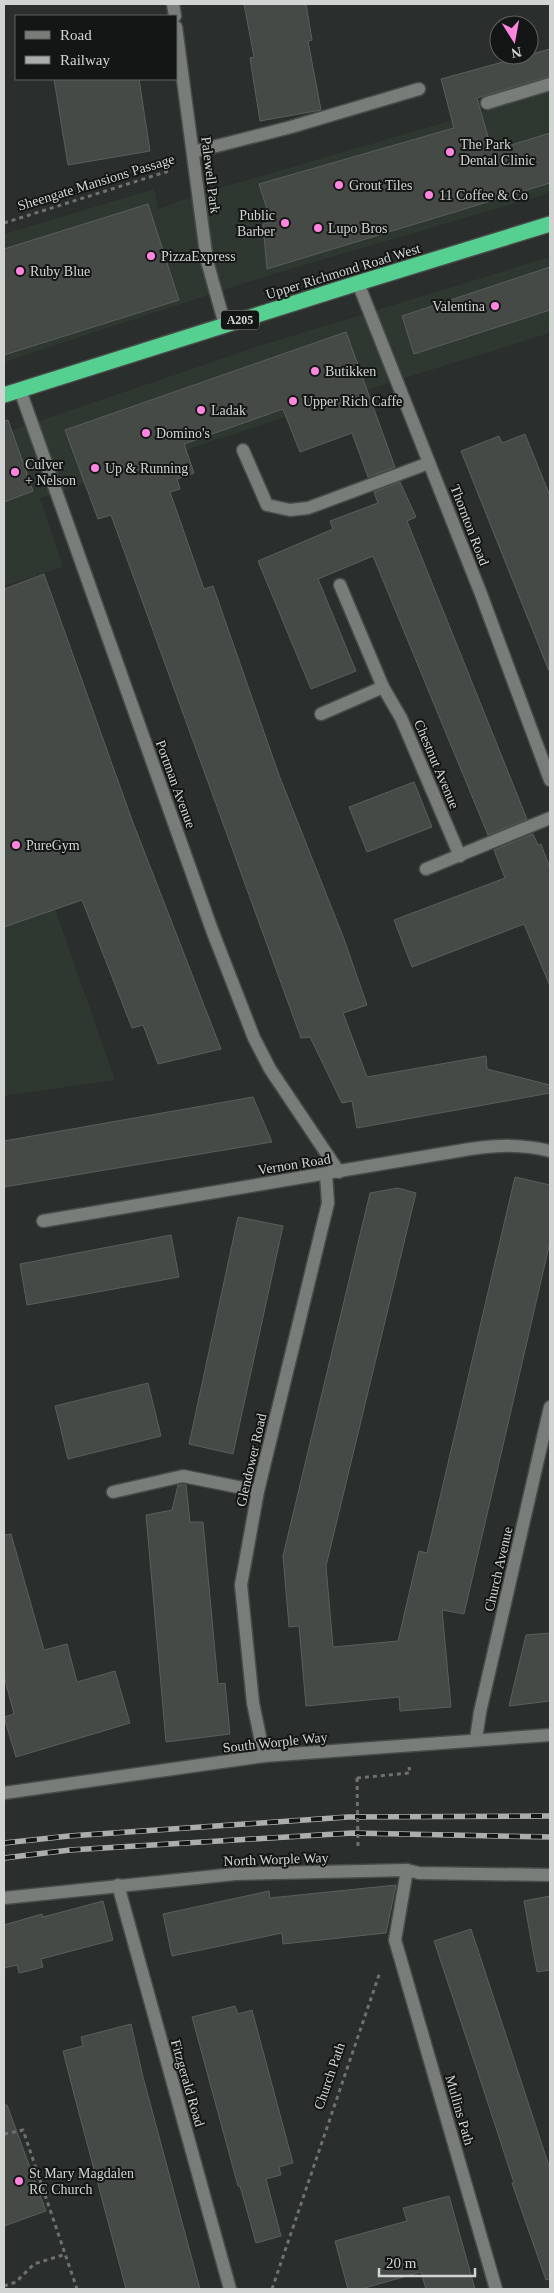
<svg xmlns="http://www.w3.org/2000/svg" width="554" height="2293" font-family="Georgia,serif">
<rect width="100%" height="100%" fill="#2a2e2c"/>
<g fill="#2e3831">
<path d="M550 92V193L270 275 4 362V234L154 189 158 209 199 194Z"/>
<path d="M550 257V333L395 381 40 498 63 567 4 586V433L256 347Z"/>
<path d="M4 763 115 1080 4 1096Z"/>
</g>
<g fill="#454a47" stroke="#5a5f5c">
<path d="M244 4H306L312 40 308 41 321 110 260 121 250 58 254 57Z"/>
<path d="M550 49V76L477 98 492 151 550 133V183L267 269 263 224 271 222 259 184 454 128 441 79Z"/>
<path d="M54 79H139L150 151 68 165Z"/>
<path d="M148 204 179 300 4 355V249Z"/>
<path d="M550 267V310L414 354 402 316Z"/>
<path d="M346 332 395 467 368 477 352 433 300 452 283 409 184 444 194 473 177 479 180 489 170 492 204 589 213 586 279 775 344 939 367 1005 343 1013 367 1077 486 1056 487 1069 550 1085V1093L357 1128 352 1101 342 1103 310 1037 301 1038 111 515 98 519 65 430Z"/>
<path d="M8 420 33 491 4 502V421Z"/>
<path d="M525 434 550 496 549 671 461 451 499 436 502 443Z"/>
<path d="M400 482 416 517 407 521 527 819 488 835 373 556 318 579 356 671 311 689 258 561 333 529 330 521 378 503 374 492Z"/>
<path d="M44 574 132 820 221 1049 158 1064 143 1025 132 1028 82 900 4 927V589Z"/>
<path d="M414 782 432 827 367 852 349 807Z"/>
<path d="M533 834 538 845 541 844 550 868V986L524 924 412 967 394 920 505 878 494 850Z"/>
<path d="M253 1097 272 1142 4 1187V1141Z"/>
<path d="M515 1177 550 1185V1242L464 1614 442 1610 451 1707 400 1711 399 1697 306 1706 299 1626 289 1627 283 1556 370 1193 398 1188 416 1193 326 1566 333 1647 398 1641 419 1551 427 1553Z"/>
<path d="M238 1217 283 1226 233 1454 189 1444Z"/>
<path d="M171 1235 179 1277 27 1305 20 1264Z"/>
<path d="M148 1383 161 1436 68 1459 55 1406Z"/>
<path d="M178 1485H186L190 1522H203L218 1684 225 1683 230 1734 166 1742 146 1515 172 1510Z"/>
<path d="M11 1534 44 1650 67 1644 77 1682 115 1671 130 1723 16 1757 4 1717 14 1714 4 1676V1535Z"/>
<path d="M550 1633V1701L509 1706 526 1635Z"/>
<path d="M396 1885 386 1933 283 1944 282 1933 172 1956 163 1914 269 1891 270 1898Z"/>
<path d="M550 1896V1970L537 1972 524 1901Z"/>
<path d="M103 1901 113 1940 41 1959 43 1967 32 1970 19 1973 17 1965 4 1968V1925L42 1914 43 1917Z"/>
<path d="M471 1929 550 2169V2279L546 2280 512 2183H514L483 2088 434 1941Z"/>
<path d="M235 2006 238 2014 252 2010 293 2163 279 2167 281 2175 266 2179 281 2236 256 2243 240 2186H238L192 2017Z"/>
<path d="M131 2024 143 2077 200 2289H126L75 2098 63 2051 83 2046 81 2037Z"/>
<path d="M4 2105H7L46 2211 4 2226Z"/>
<path d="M449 2196 475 2289H426L421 2272 361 2289H348L335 2241 407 2221 403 2208Z"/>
</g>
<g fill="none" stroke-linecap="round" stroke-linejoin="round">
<defs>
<g id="minor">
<path d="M173 4 175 16"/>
<path d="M176 27 207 261 225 325"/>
<path d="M487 103 550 84"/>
<path d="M193 152 291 127 419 89"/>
<path d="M358 283 481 594 550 780"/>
<path d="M20 390 212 930 254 1038 270 1069 339 1172"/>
<path d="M243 450 267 505 290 510 308 508 429 463"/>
<path d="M340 585 383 687 401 718 460 856"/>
<path d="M321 714 383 687"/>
<path d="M426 869 550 818"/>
<path d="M43 1221 470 1149C500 1145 521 1144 550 1151"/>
<path d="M113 1492 183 1476 258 1491"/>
<path d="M476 1739 480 1712 550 1407"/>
<path d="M264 1756 253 1703 241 1585 258 1491 328 1203 326 1174"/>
<path d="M4 1793 264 1756 550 1735"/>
<path d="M407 1870 395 1940 496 2289"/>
<path d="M118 1885 230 2289"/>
<path d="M4 1898 235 1874 407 1870 419 1873 550 1875"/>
</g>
<path id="highway" d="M4 395 358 283 550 224"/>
</defs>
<use href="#minor" stroke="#484c49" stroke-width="15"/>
<use href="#highway" stroke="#484c49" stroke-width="18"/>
<g stroke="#6e716f" stroke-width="3" stroke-dasharray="4 4" stroke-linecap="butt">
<path d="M4 223 172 170"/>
<path d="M357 1778 410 1773 409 1767"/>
<path d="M4 2134 23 2130 77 2289"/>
<path d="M4 2286 16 2282 34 2264 66 2254"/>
<path d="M272 2289 380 1972"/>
</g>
<use href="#minor" stroke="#787d7a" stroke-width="12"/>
<use href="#highway" stroke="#56d091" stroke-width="15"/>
<defs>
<g id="rail">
<path d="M4 1843 69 1836 348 1817 550 1816"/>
<path d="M4 1858 70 1850 352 1833 550 1837"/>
</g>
</defs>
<use href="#rail" stroke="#abaeac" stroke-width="5.5"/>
<use href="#rail" stroke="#141615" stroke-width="4" stroke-dasharray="11" stroke-linecap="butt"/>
<path stroke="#6e716f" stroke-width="3" stroke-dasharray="4 4" stroke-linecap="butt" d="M357 1778 358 1847"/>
</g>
<g fill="#ff85df" stroke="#141615" stroke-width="2">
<circle cx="450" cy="152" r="5"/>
<circle cx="339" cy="185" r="5"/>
<circle cx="429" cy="195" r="5"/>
<circle cx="285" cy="223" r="5"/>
<circle cx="318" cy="228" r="5"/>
<circle cx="151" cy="256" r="5"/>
<circle cx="20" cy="271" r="5"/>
<circle cx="495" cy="306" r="5"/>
<circle cx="315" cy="371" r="5"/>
<circle cx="293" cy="401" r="5"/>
<circle cx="201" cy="410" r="5"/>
<circle cx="146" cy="433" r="5"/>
<circle cx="95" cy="468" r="5"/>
<circle cx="15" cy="472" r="5"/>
<circle cx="16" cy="845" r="5"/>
<circle cx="19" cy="2181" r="5"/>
</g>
<g text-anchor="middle" stroke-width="4" stroke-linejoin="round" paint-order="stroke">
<rect fill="#141615" stroke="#989b99" stroke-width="1" x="221" y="310.5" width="38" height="19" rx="4"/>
<g font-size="12" font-weight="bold" fill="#d1d4d2">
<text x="240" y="324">A205</text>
</g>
<g font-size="14" fill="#d1d4d2" stroke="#141615" text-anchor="start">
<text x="460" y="149">The Park<tspan x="460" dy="16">Dental Clinic</tspan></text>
<text x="349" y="190">Grout Tiles</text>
<text x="439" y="200">11 Coffee &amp; Co</text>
<text x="275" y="220" text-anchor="end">Public<tspan x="275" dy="16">Barber</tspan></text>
<text x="328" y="233">Lupo Bros</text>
<text x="161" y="261">PizzaExpress</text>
<text x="30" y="276">Ruby Blue</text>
<text x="485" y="311" text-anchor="end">Valentina</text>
<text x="325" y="376">Butikken</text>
<text x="303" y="406">Upper Rich Caffe</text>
<text x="211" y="415">Ladak</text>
<text x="156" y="438">Domino's</text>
<text x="25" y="469">Culver<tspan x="25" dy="16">+ Nelson</tspan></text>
<text x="105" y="473">Up &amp; Running</text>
<text x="26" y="850">PureGym</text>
<text x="29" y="2178">St Mary Magdalen<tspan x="29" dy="16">RC Church</tspan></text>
</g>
<g font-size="14" fill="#d1d4d2" stroke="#141615">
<text transform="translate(211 175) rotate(83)" y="5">Palewell Park</text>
<text transform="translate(96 182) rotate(-17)" y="5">Sheengate Mansions Passage</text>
<text transform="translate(343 271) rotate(-17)" y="5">Upper Richmond Road West</text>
<text transform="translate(470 525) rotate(69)" y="5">Thornton Road</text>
<text transform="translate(437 764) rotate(67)" y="5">Chestnut Avenue</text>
<text transform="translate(176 784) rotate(70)" y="5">Portman Avenue</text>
<text transform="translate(294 1164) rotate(-9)" y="5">Vernon Road</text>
<text transform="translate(251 1460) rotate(-77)" y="5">Glendower Road</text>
<text transform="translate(498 1569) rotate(-77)" y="5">Church Avenue</text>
<text transform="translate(275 1742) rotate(-6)" y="5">South Worple Way</text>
<text transform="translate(276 1859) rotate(-2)" y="5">North Worple Way</text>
<text transform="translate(329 2076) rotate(-71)" y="5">Church Path</text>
<text transform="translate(188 2083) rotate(74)" y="5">Fitzgerald Road</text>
<text transform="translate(460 2110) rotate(74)" y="5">Mullins Path</text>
</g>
</g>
<rect width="554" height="2293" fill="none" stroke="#d1d4d2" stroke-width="10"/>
<rect x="15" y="15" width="162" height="65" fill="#141615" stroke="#606261"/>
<rect x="25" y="31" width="25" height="8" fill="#787d7a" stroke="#606261"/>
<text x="60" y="40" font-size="15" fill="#d1d4d2">Road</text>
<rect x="25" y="56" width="25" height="8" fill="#abaeac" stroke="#606261"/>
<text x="60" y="65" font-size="15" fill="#d1d4d2">Railway</text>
<g transform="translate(514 40) rotate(169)"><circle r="24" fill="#141615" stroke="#606261"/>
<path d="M0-4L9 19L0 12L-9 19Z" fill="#ff85df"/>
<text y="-8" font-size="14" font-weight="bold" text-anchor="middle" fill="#d1d4d2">N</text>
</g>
<path d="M379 2268v8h96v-8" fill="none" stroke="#d1d4d2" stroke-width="2.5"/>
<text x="386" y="2268" font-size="15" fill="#d1d4d2" stroke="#141615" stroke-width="4" paint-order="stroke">20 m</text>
</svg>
